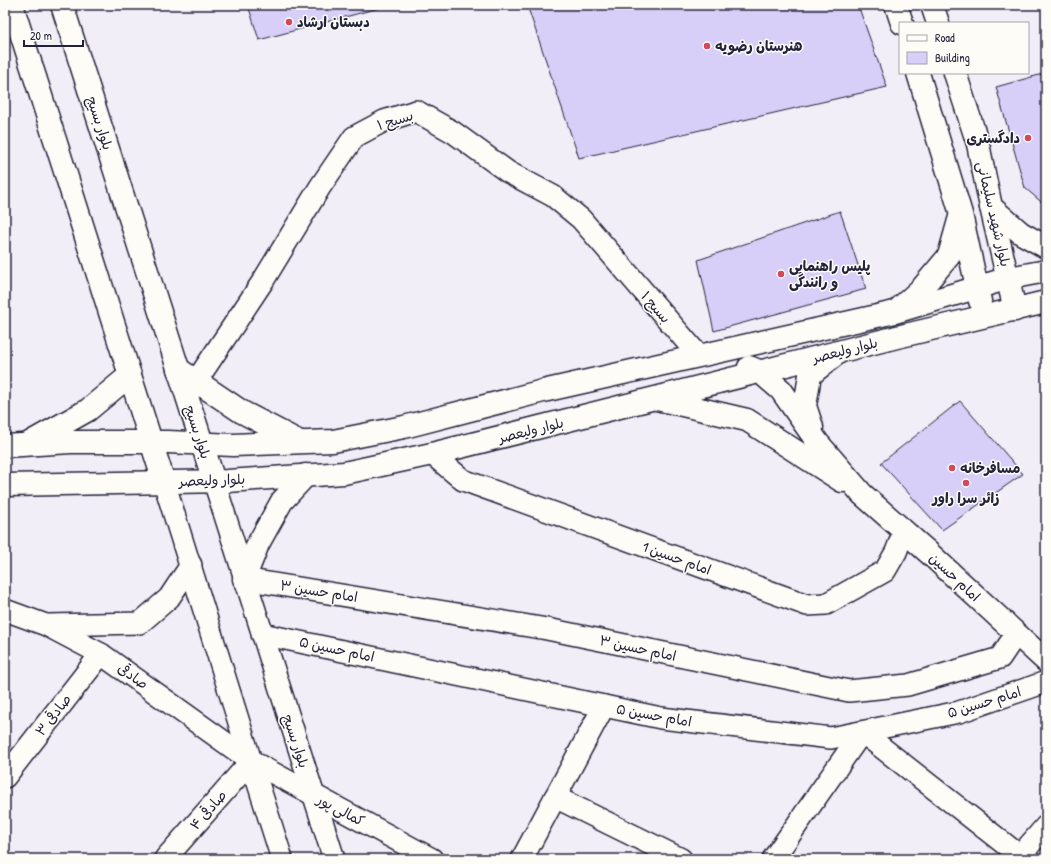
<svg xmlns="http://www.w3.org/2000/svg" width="1051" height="864" font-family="'Patrick Hand','Playpen Sans Arabic',sans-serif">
<rect width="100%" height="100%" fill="#f2eef7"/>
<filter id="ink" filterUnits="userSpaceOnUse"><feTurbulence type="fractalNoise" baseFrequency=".025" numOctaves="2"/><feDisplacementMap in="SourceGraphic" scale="8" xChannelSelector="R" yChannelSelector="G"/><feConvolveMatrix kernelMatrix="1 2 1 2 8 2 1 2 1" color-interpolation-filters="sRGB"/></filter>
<g filter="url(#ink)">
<g fill="#d7cff7" stroke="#22223b">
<path d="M248 5H390L259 40Z"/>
<path d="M527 5H858L887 87 579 158Z"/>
<path d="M1046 73V206L1025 188 996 87Z"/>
<path d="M840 211 866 289 714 331 698 260Z"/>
<path d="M960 401 1023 474 942 530 881 463Z"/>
</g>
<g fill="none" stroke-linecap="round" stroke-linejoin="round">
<defs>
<g id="street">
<path d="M187 395 263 281 320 187 354 137 384 121 416 111 453 132 508 172 553 196 581 219 699 356"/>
<path d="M432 454 463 480 807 605 826 604 885 571 896 552 904 531"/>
<path d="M214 481 334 859"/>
<path d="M164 482 251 761 282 859"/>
<path d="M244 579 547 629 849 691 908 685 1000 658 1016 634"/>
<path d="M5 610 46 625 101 654 251 761 432 859"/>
<path d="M49 625 140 623 169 598 191 565"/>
<path d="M262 634 661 718 831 738 959 712 1046 682"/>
<path d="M5 777 101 654"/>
<path d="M555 797 681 859"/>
<path d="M165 859 251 761"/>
<path d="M522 859 604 706"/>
<path d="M773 859 862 732 1020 856"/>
<path d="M1020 859V856L1046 826"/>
</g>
<g id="secondary">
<path d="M12 5 164 482"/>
<path d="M62 5 214 481"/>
<path d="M896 5 902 23"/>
<path d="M932 5 938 23"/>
<path d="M918 73 961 214 980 301"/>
<path d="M955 73 978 144 991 207 1015 310"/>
<path d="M991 207 1021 233 1046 247"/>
<path d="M900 308 922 288 949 256 960 217"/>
<path d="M749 367 759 371 781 390 818 443 862 494 929 553 1046 661"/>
<path d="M178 369 242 412 298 441"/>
<path d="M657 399 747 420 842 481"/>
<path d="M812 427 805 406 810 375 835 355"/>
<path d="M31 442 88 410 130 375"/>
<path d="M5 446 71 442H168L233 445 333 441 404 427 543 391 895 312 1009 278 1046 271"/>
<path d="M5 485 227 481 344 473 432 454 548 425 897 337 1046 302"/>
<path d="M244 579 258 544 282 501 306 475"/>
</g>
</defs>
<use href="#street" stroke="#22223b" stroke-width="24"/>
<use href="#secondary" stroke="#22223b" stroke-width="25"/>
<use href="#street" stroke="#fdfcf7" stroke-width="21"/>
<use href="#secondary" stroke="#fdfcf7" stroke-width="22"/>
</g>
</g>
<g fill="#d1495b" stroke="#fdfcf7" stroke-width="1.5">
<circle cx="289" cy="22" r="4"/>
<circle cx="707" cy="46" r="4"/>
<circle cx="1028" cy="138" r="4"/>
<circle cx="781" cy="274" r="4"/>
<circle cx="952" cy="468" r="4"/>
<circle cx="966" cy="483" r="4"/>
</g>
<g text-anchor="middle" stroke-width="3" stroke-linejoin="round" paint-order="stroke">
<g font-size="14" font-weight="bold" fill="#22223b" stroke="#fdfcf7" text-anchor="start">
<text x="297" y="27">دبستان ارشاد</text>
<text x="715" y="51">هنرستان رضویه</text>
<text x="1020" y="143" text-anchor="end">دادگستری</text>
<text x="789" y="271">پلیس راهنمایی<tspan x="789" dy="16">و رانندگی</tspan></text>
<text x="960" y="473">مسافرخانه</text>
<text x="966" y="503" text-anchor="middle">زائر سرا راور</text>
</g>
<g font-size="14" fill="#22223b" stroke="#fdfcf7">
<text transform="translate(395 120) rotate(-17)" y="5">بسیج ۱</text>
<text transform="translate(100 123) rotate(72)" y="5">بلوار بسیج</text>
<text transform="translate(994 214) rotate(77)" y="5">بلوار شهید سلیمانی</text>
<text transform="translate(656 307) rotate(49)" y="5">بسیج ۱</text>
<text transform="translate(845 350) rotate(-14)" y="5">بلوار ولیعصر</text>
<text transform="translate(531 430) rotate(-14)" y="5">بلوار ولیعصر</text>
<text transform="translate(198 432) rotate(72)" y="5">بلوار بسیج</text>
<text transform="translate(212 480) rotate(-2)" y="5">بلوار ولیعصر</text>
<text transform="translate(677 558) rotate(20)" y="5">امام حسین 1</text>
<text transform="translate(955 577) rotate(43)" y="5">امام حسین</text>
<text transform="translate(319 591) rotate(9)" y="5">امام حسین ۳</text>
<text transform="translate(638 648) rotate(12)" y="5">امام حسین ۳</text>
<text transform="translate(337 649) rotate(12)" y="5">امام حسین ۵</text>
<text transform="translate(133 676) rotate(36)" y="5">صادقی</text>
<text transform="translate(984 702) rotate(-17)" y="5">امام حسین ۵</text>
<text transform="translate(53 715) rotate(-52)" y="5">صادقی ۳</text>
<text transform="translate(654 715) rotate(10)" y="5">امام حسین ۵</text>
<text transform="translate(296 741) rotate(72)" y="5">بلوار بسیج</text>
<text transform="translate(208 810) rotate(-49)" y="5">صادقی ۴</text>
<text transform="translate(341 810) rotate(28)" y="5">کمالی پور</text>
</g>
</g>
<rect width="1051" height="864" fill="none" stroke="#fdfcf7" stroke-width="20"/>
<rect x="10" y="10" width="1031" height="844" fill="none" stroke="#22223b" stroke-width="1.5" filter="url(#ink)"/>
<rect x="899" y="22" width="130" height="52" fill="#fdfcf7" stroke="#a5a5ac"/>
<rect x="907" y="35" width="20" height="6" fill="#fdfcf7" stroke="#a5a5ac"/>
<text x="935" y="42" font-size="12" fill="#22223b">Road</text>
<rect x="907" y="52" width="20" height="12" fill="#d7cff7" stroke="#a5a5ac"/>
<text x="935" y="62" font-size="12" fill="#22223b">Building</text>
<path d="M24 40v6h59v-6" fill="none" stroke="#22223b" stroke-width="2"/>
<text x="30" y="40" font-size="12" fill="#22223b" stroke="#fdfcf7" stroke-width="3" paint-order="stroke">20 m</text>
</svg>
